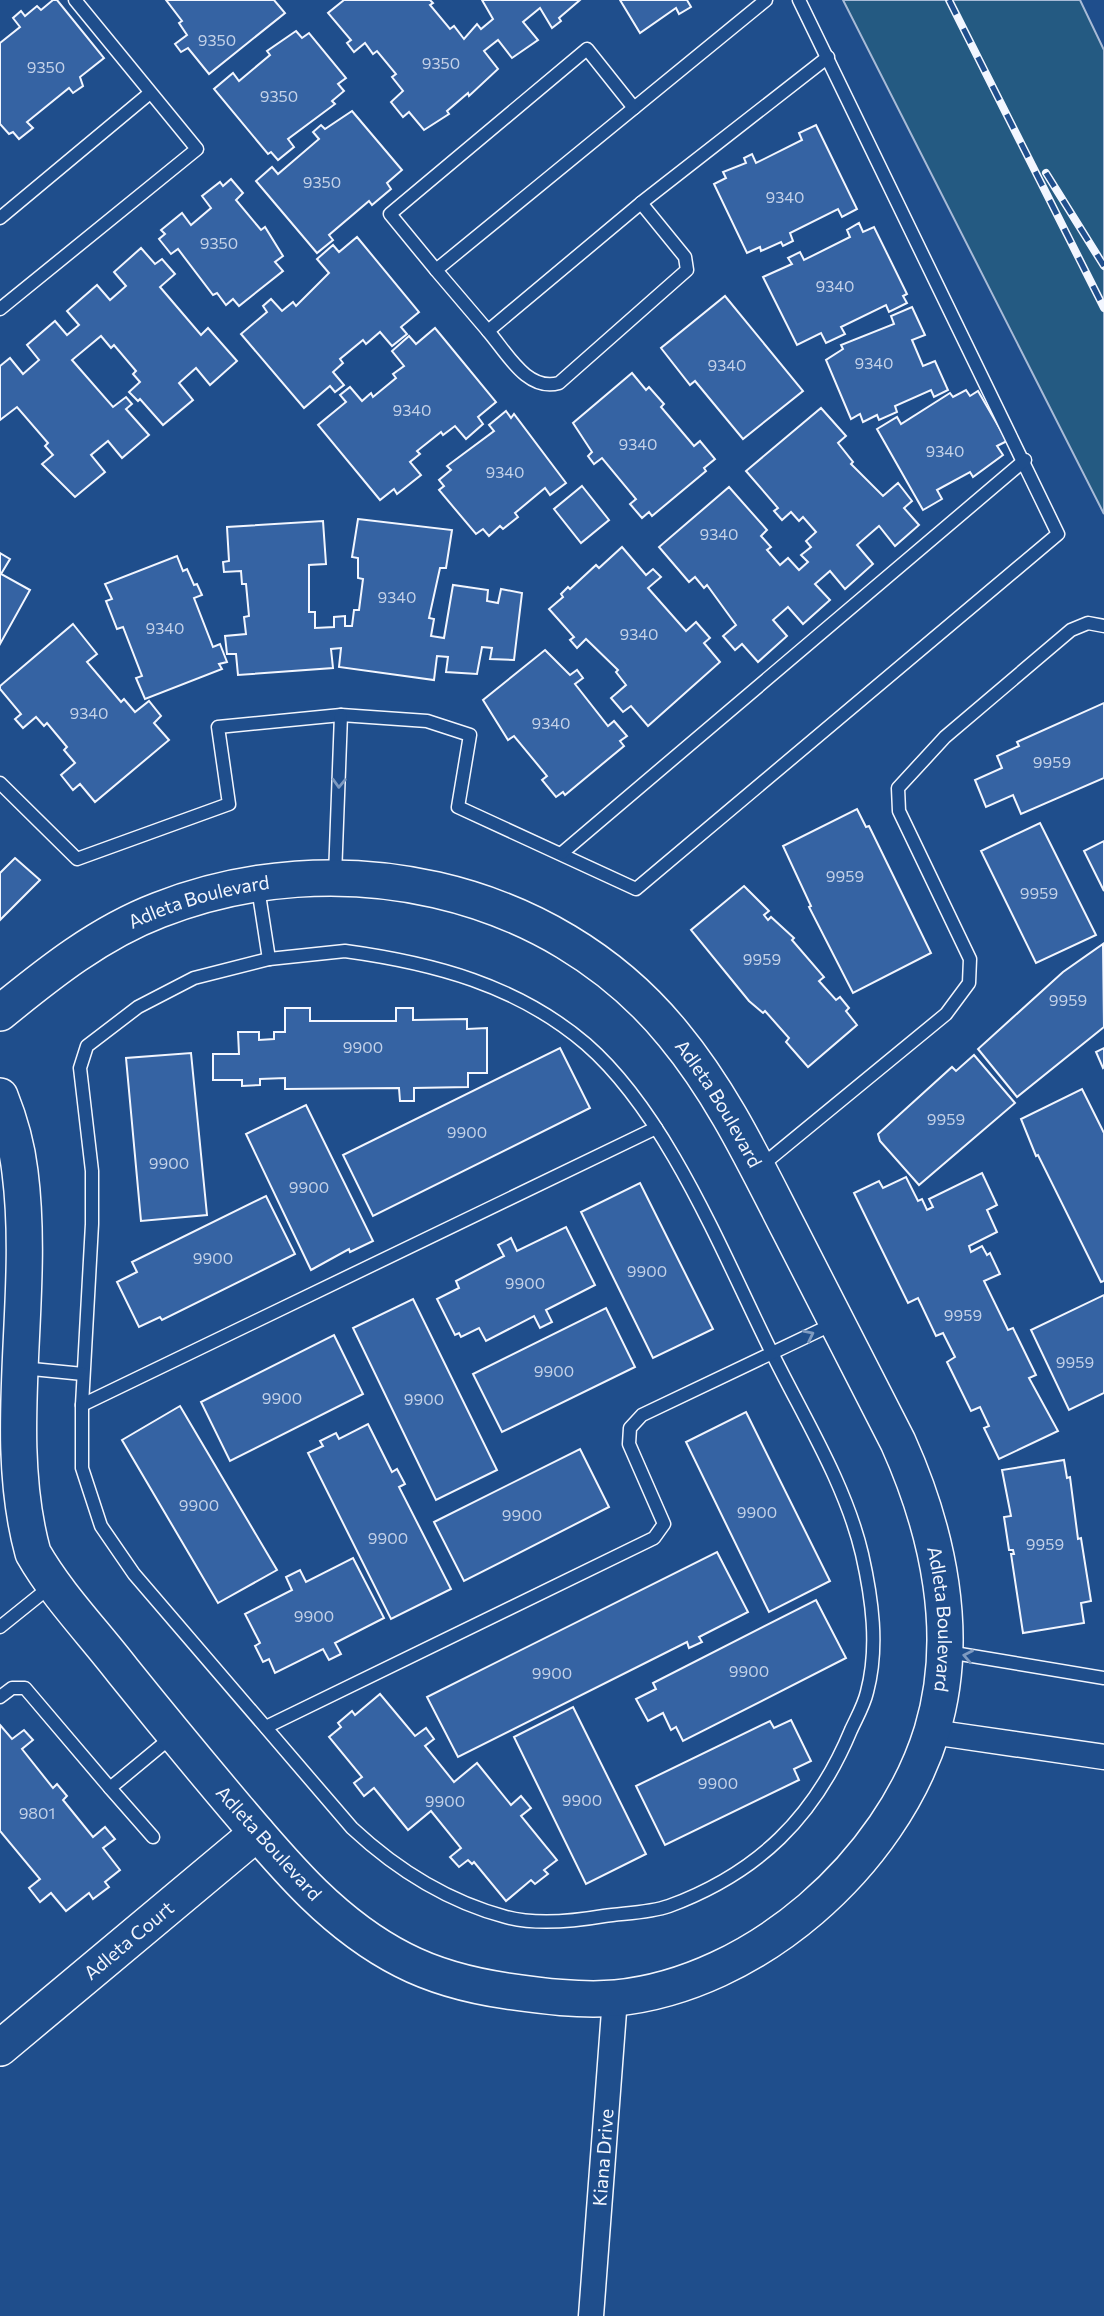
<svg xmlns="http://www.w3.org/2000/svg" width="1104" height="2316" font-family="Commissioner,sans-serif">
<rect width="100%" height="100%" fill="#1f4e8c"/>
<path fill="#245a82" stroke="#a8bbd7" stroke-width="2" d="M843 0H1080L1104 50V514Z"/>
<g fill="#3563a3" stroke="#f2f6ff" stroke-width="2">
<path d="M53 0H57L104 58 80 77 83 86 73 93 69 88 27 122 33 128 19 139 13 132 9 134 0 124V43L20 27 13 18 21 11 25 16 37 6 41 10Z"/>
<path d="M166 0H274L285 13 209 74 188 48 181 52 175 44 187 35 179 23 182 21Z"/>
<path d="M344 0H430L433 3 430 5 450 29 454 26 464 39 477 24 481 29 493 19 482 0H580L559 18 561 21 552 28 540 8 523 22 538 40 512 58 498 40 484 51 498 69 469 96 468 93 447 111 449 114 424 130 409 112 403 117 391 102 403 91 392 77 396 74 377 51 373 54 365 43 354 52 347 43 351 40 328 13Z"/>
<path d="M620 0H687L691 7 679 14 676 8 640 33Z"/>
<path d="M296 31 302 38 309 33 346 78 338 84 344 91 332 101 335 104 288 139 294 147 278 160 271 152 268 154 214 89 233 73 239 81 270 55 267 51Z"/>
<path d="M352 111 402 170 387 183 391 189 372 205 369 201 329 235 333 240 317 253 256 181 272 167 278 174 319 139 313 132 321 125 325 129Z"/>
<path d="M816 125 857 209 842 217 838 209 790 233 793 241 783 246 781 242 761 251 760 247 747 253 714 184 726 178 723 172 746 163 744 158 752 154 756 163 802 140 799 133Z"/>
<path d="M231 179 243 193 236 200 261 230 265 227 283 256 275 262 283 271 239 306 233 299 226 305 217 293 213 295 178 249 171 254 159 239 165 234 161 230 182 213 191 225 211 208 202 196 220 182 223 186Z"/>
<path d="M859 223 863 232 874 227 907 294 903 296 907 303 889 312 886 305 841 327 845 334 826 343 821 333 797 345 763 277 792 264 788 258 800 252 804 260 850 237 847 230Z"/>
<path d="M357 237 419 312 401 327 407 334 392 346 380 332 366 344 363 340 340 359 343 363 333 372 344 385 335 392 330 386 304 408 241 334 267 312 263 306 271 299 282 311 293 302 296 306 329 273 317 259 333 245 339 252Z"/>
<path d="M141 248 155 264 162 259 175 274 160 287 201 335 208 328 237 361 210 385 196 368 179 383 193 400 163 425 140 399 138 401 129 392 140 382 133 374 136 371 114 345 111 348 101 336 72 360 113 407 126 397 132 404 126 409 149 435 122 458 108 441 91 455 105 472 75 497 42 464 53 455 45 446 48 443 17 407 0 420V366L10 358 23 374 39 360 27 345 55 321 67 335 79 325 67 311 97 285 110 300 126 286 114 272Z"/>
<path d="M725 296 803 391 743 439 695 381 690 385 661 348Z"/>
<path d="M912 307 925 335 912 340 923 366 935 361 948 390 934 397 931 390 895 406 897 412 879 420 877 415 863 422 860 414 851 419 826 360 843 349 841 345 894 324 891 316Z"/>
<path d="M435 328 496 402 478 417 483 424 466 439 455 426 443 435 441 432 417 451 420 454 410 462 421 475 397 494 394 489 380 500 318 425 346 402 340 395 350 387 362 401 371 393 373 397 396 378 393 374 404 366 392 351 409 336 416 344Z"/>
<path d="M632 373 646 390 649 387 664 404 661 407 694 446 700 441 715 459 704 468 706 471 652 516 649 512 642 518 630 504 636 499 602 458 594 464 588 456 592 452 573 423Z"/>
<path d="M966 390 970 396 978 391 1007 441 997 446 1003 455 973 477 970 472 937 490 942 499 923 510 877 429 897 417 901 424 950 393 953 397Z"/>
<path d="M821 408 846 436 838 443 853 462 851 464 883 496 898 483 912 501 904 508 919 525 895 546 879 526 857 545 873 564 845 589 830 571 815 584 830 600 803 624 788 607 773 620 787 636 758 662 742 644 735 650 723 636 736 625 707 585 704 588 695 577 689 582 659 547 729 487 767 530 761 536 771 547 767 550 780 565 788 558 799 570 808 562 801 555 811 547 806 541 816 532 803 517 799 521 791 512 782 520 774 511 778 508 746 471Z"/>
<path d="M506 411 511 418 514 414 566 483 550 495 545 488 515 513 518 517 503 529 500 526 489 536 483 529 476 534 439 490 444 486 439 480 451 470 447 466 494 431 489 425Z"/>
<path d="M582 486 609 520 581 543 554 509Z"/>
<path d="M358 519 452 530 446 568H440L429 618 434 619 431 636 444 638 453 585 488 590 487 601 498 603 501 589 522 593 514 660 490 659 492 648 482 647 477 674 446 672 448 657 437 656 434 680 339 667 341 648 331 649 333 668 238 675 236 654H227L225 636 246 634 244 617 249 616 246 584H242L241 571 224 572 223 562 229 561 227 527 323 521 326 564 309 565V612H315V628L334 627V617L345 616V626H352L354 610H359L363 579 358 578V558L352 557Z"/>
<path d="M622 547 646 575 653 569 661 577 648 588 686 631 696 622 710 638 704 643 720 662 648 726 631 706 623 712 611 698 626 685 616 672 618 670 586 639 577 648 570 640 574 637 549 609 563 597 561 594 568 587 570 589 596 565 599 568Z"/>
<path d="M0 553 10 559 1 574 30 590 0 644Z"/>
<path d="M177 556 183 571 187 569 194 585 197 584 202 595 194 598 213 647 220 644 227 662 219 664 222 669 145 699 136 678 142 676 123 627 117 629 106 601 112 599 105 584Z"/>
<path d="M73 624 97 654 87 662 121 702 124 699 135 712 149 701 161 716 154 723 169 740 95 802 80 784 73 790 61 775 75 763 64 750 67 747 47 723 44 726 36 717 23 728 15 719 21 714 0 689V686Z"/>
<path d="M545 650 570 675 577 670 583 678 575 684 608 726 614 721 627 736 620 741 624 746 565 795 563 792 556 797 542 780 547 776 514 736 508 740 483 700Z"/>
<path d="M1104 703V778L1021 814 1013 795 986 807 975 780 1002 768 997 756 1019 746 1017 742Z"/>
<path d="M857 809 866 827 869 826 931 953 853 993 809 907 811 906 783 846Z"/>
<path d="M1040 823 1096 935 1036 963 981 851Z"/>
<path d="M1104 841V891L1084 851Z"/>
<path d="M15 858 40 880 0 920V873Z"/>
<path d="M744 886 769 911 764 915 768 920 771 917 794 938 792 940 824 977 819 981 836 1000 840 997 849 1008 846 1011 857 1025 808 1067 786 1042 789 1038 765 1011 763 1013 749 1001 691 930Z"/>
<path d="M1103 944 1104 1027 1017 1097 978 1049 1063 972Z"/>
<path d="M285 1008H310V1021H396V1008H413V1020L467 1019V1029L487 1028V1073H468V1087L414 1088V1101H400L399 1088 285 1089V1078L260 1079V1085L242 1086V1080H213V1054H239L238 1032H259V1040L274 1039V1032H285Z"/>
<path d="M560 1048 590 1108 373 1216 343 1155Z"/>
<path d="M1104 1048V1067L1103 1068 1096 1052Z"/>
<path d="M191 1053 207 1215 141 1221 126 1058Z"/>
<path d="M974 1055 1015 1103 919 1185 880 1141 878 1134 952 1067 956 1071Z"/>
<path d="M1082 1089 1104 1133V1281L1101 1282 1038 1155 1036 1156 1021 1119Z"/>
<path d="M306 1105 373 1241 350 1252 349 1249 311 1270 246 1134Z"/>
<path d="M982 1173 997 1205 987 1210 997 1232 969 1246 971 1252 982 1246 987 1255 990 1253 1000 1274 984 1281 1008 1330 1013 1328 1036 1375 1029 1378 1058 1431 999 1459 984 1428 989 1426 980 1407 971 1411 947 1362 955 1357 943 1333 936 1336 918 1298 908 1303 854 1193 879 1181 883 1188 906 1177 918 1201 922 1199 927 1210 933 1207 929 1199Z"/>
<path d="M640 1183 713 1329 653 1358 581 1212Z"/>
<path d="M266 1196 295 1254 162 1320 160 1317 139 1327 117 1282 137 1272 132 1262Z"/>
<path d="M566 1227 595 1285 546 1310 552 1322 540 1328 534 1316 486 1341 479 1328 461 1337 459 1333 455 1335 437 1299 459 1288 456 1281 504 1256 498 1245 511 1238 517 1251Z"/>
<path d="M1104 1295V1393L1069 1410 1031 1330Z"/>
<path d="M413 1299 497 1470 436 1500 353 1328Z"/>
<path d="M606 1308 635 1367 502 1432 473 1374Z"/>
<path d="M334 1335 363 1394 230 1461 201 1402Z"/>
<path d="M180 1406 277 1570 218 1603 122 1440Z"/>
<path d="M746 1412 830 1581 769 1612 686 1442Z"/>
<path d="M368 1424 392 1472 397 1469 405 1484 399 1487 451 1589 391 1619 308 1453 323 1446 320 1441 336 1433 339 1439Z"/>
<path d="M580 1449 609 1507 464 1581 434 1522Z"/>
<path d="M1064 1460 1067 1478 1070 1477 1078 1539 1081 1538 1091 1601 1081 1603 1084 1623 1023 1633 1011 1554H1014L1013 1550H1009L1004 1517 1011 1516 1002 1470Z"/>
<path d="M717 1552 748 1612 699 1637 702 1642 689 1648 687 1642 458 1757 427 1697Z"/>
<path d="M353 1558 384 1618 335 1643 341 1654 329 1660 323 1649 275 1673 269 1659 263 1662 255 1646 260 1643 245 1614 292 1590 286 1577 300 1570 306 1582Z"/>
<path d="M816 1600 846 1658 683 1741 676 1727 671 1730 663 1713 648 1721 636 1699 656 1689 653 1683Z"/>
<path d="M380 1694 415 1736 426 1728 434 1739 425 1746 454 1782 477 1763 511 1805 521 1796 531 1808 521 1816 557 1860 544 1870 548 1874 535 1884 531 1880 506 1901 474 1862 472 1864 468 1860 459 1867 450 1857 461 1848 431 1811 408 1830 374 1788 364 1796 354 1783 362 1777 329 1737 341 1727 338 1723 352 1711 355 1715Z"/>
<path d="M573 1707 646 1854 586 1884 514 1737Z"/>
<path d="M791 1720 811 1761 794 1769 799 1780 665 1845 636 1786 770 1721 774 1728Z"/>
<path d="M0 1725 12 1739 24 1730 33 1740 22 1749 53 1788 57 1784 67 1796 63 1800 93 1837 105 1827 115 1839 103 1848 120 1870 105 1882 109 1887 93 1899 89 1893 66 1911 51 1893 40 1902 29 1888 40 1879 0 1831Z"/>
</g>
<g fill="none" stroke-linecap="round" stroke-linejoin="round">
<defs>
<g id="lane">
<path d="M766 0 436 270 488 331 641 203 828 57"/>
<path d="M0 218 150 93"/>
<path d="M436 270 390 214 587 49 634 108"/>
<path d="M0 309 197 149 75 0"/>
<path d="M488 331C507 353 527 392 559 383L687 270 685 257 641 203"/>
<path d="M0 783 77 859 229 804 218 727 341 715 427 721 470 735 458 807 636 889 1058 534 799 0"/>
<path d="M562 853 1025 460"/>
<path d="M335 876 341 715"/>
<path d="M258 888 269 959"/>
<path d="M345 951C433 963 517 985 586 1044 670 1117 725 1260 775 1359 806 1421 846 1486 862 1554 872 1598 879 1647 867 1692 864 1705 857 1717 851 1730 815 1817 758 1873 669 1906 649 1913 625 1913 604 1916 575 1921 536 1925 506 1917 446 1901 397 1870 352 1828L134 1574 101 1526 82 1468V1405L92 1224V1171L80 1068 87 1046 138 1007 194 978 269 959Z"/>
<path d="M761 1166 946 1014 969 983 970 959 899 811 898 788 945 737 1071 630 1088 623 1104 626"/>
<path d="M22 1368 83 1374"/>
<path d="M82 1405 656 1128"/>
<path d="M0 1627 51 1586"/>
<path d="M948 1652 1104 1678"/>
<path d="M0 1697 12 1688H25L110 1788"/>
<path d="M266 1727 654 1538 664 1524 629 1444 630 1428 642 1415 835 1323"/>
<path d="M153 1837 110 1788 174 1735"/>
</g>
<g id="street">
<path d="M932 1732 1104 1757"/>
<path id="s1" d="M591 2316 615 1998"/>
</g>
<g id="secondary">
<path id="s2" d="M0 1013C49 973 99 933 159 910 335 841 551 884 673 1034 722 1093 754 1161 789 1229 825 1300 861 1371 898 1442 938 1531 961 1635 932 1731 891 1864 755 1984 616 1998 580 2001 542 1996 507 1991 473 1986 434 1976 403 1960 334 1925 285 1866 236 1808 198 1763 160 1717 123 1671 93 1632 57 1595 33 1553 0 1434 36 1298 20 1172 17 1146 10 1121 0 1096"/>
<path id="s3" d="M0 2048 257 1833"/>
</g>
</defs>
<use href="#lane" stroke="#f2f6ff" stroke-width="15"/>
<use href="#street" stroke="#f2f6ff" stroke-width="27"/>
<use href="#secondary" stroke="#f2f6ff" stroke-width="38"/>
<use href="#lane" stroke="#1f4e8c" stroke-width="12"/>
<use href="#street" stroke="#1f4e8c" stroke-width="24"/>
<use href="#secondary" stroke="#1f4e8c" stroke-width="35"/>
<defs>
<g id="rail">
<path d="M949 0 1104 308"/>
<path d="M1046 173 1104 266"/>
</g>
</defs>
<use href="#rail" stroke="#f2f6ff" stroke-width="8"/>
<use href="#rail" stroke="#1f4e8c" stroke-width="5" stroke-dasharray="16" stroke-linecap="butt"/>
</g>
<defs><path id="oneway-chevron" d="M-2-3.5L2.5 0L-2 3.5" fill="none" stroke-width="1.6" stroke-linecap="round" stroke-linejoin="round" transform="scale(1.75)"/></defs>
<g stroke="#7e9ac0">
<use href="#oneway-chevron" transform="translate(339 783) rotate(92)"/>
<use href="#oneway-chevron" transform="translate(809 1335) rotate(-26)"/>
<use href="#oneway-chevron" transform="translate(968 1656) rotate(-169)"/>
</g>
<g text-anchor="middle" stroke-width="5" stroke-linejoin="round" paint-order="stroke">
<g font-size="16" fill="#c3d1e8">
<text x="217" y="46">9350</text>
<text x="441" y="69">9350</text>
<text x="46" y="73">9350</text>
<text x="279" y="102">9350</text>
<text x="322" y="188">9350</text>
<text x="785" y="203">9340</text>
<text x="219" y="249">9350</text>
<text x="835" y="292">9340</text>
<text x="874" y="369">9340</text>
<text x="727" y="371">9340</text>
<text x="412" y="416">9340</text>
<text x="638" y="450">9340</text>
<text x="945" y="457">9340</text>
<text x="505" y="478">9340</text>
<text x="719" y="540">9340</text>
<text x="397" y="603">9340</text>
<text x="165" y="634">9340</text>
<text x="639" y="640">9340</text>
<text x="89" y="719">9340</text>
<text x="551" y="729">9340</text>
<text x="1052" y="768">9959</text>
<text x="845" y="882">9959</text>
<text x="1039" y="899">9959</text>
<text x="762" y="965">9959</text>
<text x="1068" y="1006">9959</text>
<text x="363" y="1053">9900</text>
<text x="946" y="1125">9959</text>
<text x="467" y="1138">9900</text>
<text x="169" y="1169">9900</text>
<text x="309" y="1193">9900</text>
<text x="213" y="1264">9900</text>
<text x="647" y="1277">9900</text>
<text x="525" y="1289">9900</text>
<text x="963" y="1321">9959</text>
<text x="1075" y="1368">9959</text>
<text x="554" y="1377">9900</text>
<text x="282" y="1404">9900</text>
<text x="424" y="1405">9900</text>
<text x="199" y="1511">9900</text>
<text x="757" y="1518">9900</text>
<text x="522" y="1521">9900</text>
<text x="388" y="1544">9900</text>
<text x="1045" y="1550">9959</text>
<text x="314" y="1622">9900</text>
<text x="749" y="1677">9900</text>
<text x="552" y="1679">9900</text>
<text x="718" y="1789">9900</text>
<text x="582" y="1806">9900</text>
<text x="445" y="1807">9900</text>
<text x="37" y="1819">9801</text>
</g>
<g font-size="19" fill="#f2f6ff" stroke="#1f4e8c">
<text dy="7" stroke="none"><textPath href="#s2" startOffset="231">Adleta Boulevard</textPath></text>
<text dy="7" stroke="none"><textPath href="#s2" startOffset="838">Adleta Boulevard</textPath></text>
<text dy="7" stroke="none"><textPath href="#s2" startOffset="1405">Adleta Boulevard</textPath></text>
<text transform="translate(269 1843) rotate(48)" y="7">Adleta Boulevard</text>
<text dy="7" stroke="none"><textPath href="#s3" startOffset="168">Adleta Court</textPath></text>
<text dy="7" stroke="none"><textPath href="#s1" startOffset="159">Kiana Drive</textPath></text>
</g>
</g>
</svg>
